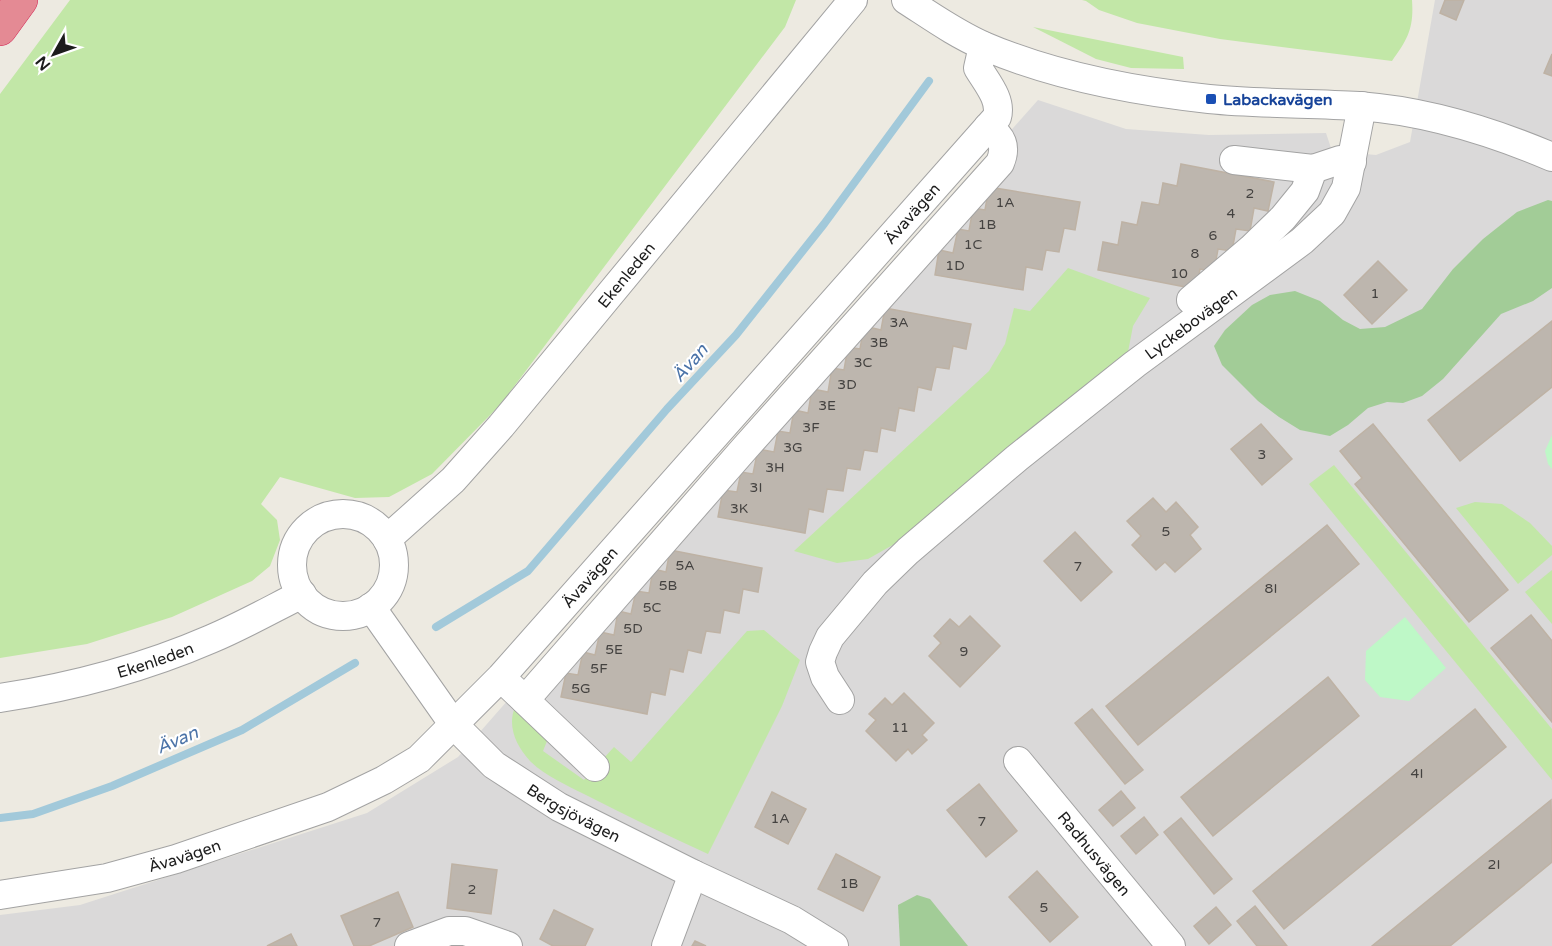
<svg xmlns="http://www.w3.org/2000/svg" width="1552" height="946" font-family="'Varela Round',sans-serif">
<rect width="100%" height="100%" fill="#edeae1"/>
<path fill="#dad9d9" d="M1435 0H1552V946H0V915L80 905 367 813 458 757 781 389 1038 100 1126 129 1209 135 1326 133 1332 151 1376 155 1410 142Z"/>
<g fill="#c2e7a7">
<path d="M70 0H796L785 27 500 405 432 474 389 497 355 498 280 477 261 504 277 520 280 540 270 566 252 581 172 617 87 644 0 658V94Z"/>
<path d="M1082 0H1412C1414 28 1408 39 1392 61L1220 39 1137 23 1099 10 1086 1Z"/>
<path d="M1033 27 1183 57 1184 69 1131 68 1096 59Z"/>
<path d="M1068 268 1150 298 1133 326 1127 357 898 542 868 559 837 563 794 551 989 371 1005 344 1014 308 1030 311Z"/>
<path d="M1334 465 1552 729V780L1309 484Z"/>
<path d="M1475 502 1502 504 1530 523 1552 546V555L1518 584 1456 508Z"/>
<path d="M1552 570V624L1525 592Z"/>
<path d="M764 630 800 660 782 706 708 854C666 835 625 815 584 794 566 785 544 775 530 761 516 746 507 726 515 707L551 731 543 751 584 780 614 747 631 762 747 631Z"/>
</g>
<g fill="#a2cc97">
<path d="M1548 200 1552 201V288L1533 301 1501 314 1443 379 1422 396 1403 403 1387 402 1368 408 1348 425 1330 436 1300 430 1279 417 1258 401 1222 365 1214 346 1225 330 1252 305 1270 295 1295 291 1320 301 1343 320 1360 329 1385 327 1422 309 1453 269 1483 239 1517 212Z"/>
<path d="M917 895 930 899 968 946H900L898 905Z"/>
</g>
<g fill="#bef8c7">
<path d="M1552 435V469L1548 464 1545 451Z"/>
<path d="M1405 617 1446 668 1409 701 1380 697 1365 680 1366 651Z"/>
</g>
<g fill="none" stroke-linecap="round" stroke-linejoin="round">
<g stroke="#a2c9da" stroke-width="8">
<path d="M436 627 528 571 667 409 736 335 824 224 929 81"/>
<path d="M0 818 33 814 112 786 242 730 355 663"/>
</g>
</g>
<g fill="#bdb6ae" stroke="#beb2a4" stroke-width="1.5">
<path d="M1445 0H1464L1456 20 1440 13Z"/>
<path d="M1552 54V76L1544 73Z"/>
<path d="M1181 164 1274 182 1268 211 1254 208 1250 231 1236 229 1232 251 1218 249 1214 271 1200 269 1196 289 1098 270 1103 242 1118 245 1122 222 1137 225 1142 202 1159 205 1163 183 1177 186Z"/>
<path d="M989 187 1080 202 1075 230 1064 228 1059 252 1046 250 1042 270 1026 267 1023 290 935 275 939 250 953 253 958 229 969 231 973 208 985 210Z"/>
<path d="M1378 261 1407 290 1372 324 1344 295Z"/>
<path d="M885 308 971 324 966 349 953 346 949 369 936 367 931 390 918 387 914 411 899 408 895 431 881 428 877 452 864 450 860 470 847 468 843 491 827 489 823 512 809 509 805 533 718 517 723 490 737 492 741 472 753 474 758 449 774 452 778 431 790 433 794 410 808 413 812 389 828 392 832 368 844 370 848 347 860 349 864 326 881 330Z"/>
<path d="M1552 321V387L1460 461 1428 420Z"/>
<path d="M1261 424 1292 459 1262 485 1231 449Z"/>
<path d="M1373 424 1508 590 1469 622 1355 484 1362 478 1340 451Z"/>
<path d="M1153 498 1166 512 1176 502 1198 527 1190 535 1201 549 1175 572 1165 562 1156 570 1132 545 1141 536 1127 521Z"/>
<path d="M1327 525 1359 564 1138 745 1106 706Z"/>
<path d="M1075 532 1112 572 1081 601 1044 561Z"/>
<path d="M670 550 762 568 758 592 743 589 739 613 724 610 720 633 706 631 701 653 688 650 683 672 670 669 665 695 651 692 647 714 561 697 566 673 578 675 583 652 595 655 600 632 614 635 618 611 631 614 636 591 649 593 653 569 666 572Z"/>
<path d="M1531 615 1552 641V722L1491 648Z"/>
<path d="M970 616 1000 646 960 687 929 656 941 643 934 636 950 619 959 627Z"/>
<path d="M1328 677 1359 716 1213 836 1181 797Z"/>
<path d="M904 693 934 723 922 735 927 740 912 754 908 749 896 761 866 731 876 720 869 714 885 698 892 705Z"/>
<path d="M1092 709 1143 770 1125 784 1075 723Z"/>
<path d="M1475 709 1506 747 1284 929 1253 891Z"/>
<path d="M979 784 1017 831 986 857 947 810Z"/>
<path d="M1121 791 1135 808 1113 826 1099 810Z"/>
<path d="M772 792 806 809 788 844 755 827Z"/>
<path d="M1551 800 1552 862 1450 946H1372Z"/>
<path d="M1144 817 1158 835 1136 854 1121 836Z"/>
<path d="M1181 818 1232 879 1214 894 1164 832Z"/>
<path d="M836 854 880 877 863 911 818 889Z"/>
<path d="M452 864 497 870 491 914 447 908Z"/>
<path d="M1037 871 1078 917 1050 942 1009 897Z"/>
<path d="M398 892 413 927 369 946H354L341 916Z"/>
<path d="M1255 906 1287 946H1257L1237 921Z"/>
<path d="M1216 907 1231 925 1209 944 1194 926Z"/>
<path d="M554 910 593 929 585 946H553L540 939Z"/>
<path d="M291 934 297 946H267Z"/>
<path d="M695 941 706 946H692Z"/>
</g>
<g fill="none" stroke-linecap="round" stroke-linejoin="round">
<defs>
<g id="minor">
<path d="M906 0C931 16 956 34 984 46 1054 76 1133 91 1209 99 1259 104 1309 103 1359 106 1426 111 1491 131 1552 157"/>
<path d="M1234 160 1313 169"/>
<path d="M1191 300 1251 249 1283 218 1305 191 1313 169 1340 160 1352 162"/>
<circle cx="343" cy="565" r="51"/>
<path id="s1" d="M387 539 453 480 501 426 853 0"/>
<path id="s2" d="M371 607 454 725 494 765 559 807 693 874 792 920 834 946"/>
<path d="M511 687 595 767"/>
<path id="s3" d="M0 698C72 687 144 668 211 639 242 626 272 609 302 594"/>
<path d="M525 700 745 448 1000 163C1007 146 1002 137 988 127"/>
<path id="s4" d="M840 700 825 677 820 662 823 652 830 637 875 583 908 551 1017 458 1135 364 1302 241 1332 213 1346 188 1362 106"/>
<path id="s5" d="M1018 761 1171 946"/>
<path id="s6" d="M0 895 107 878 176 859 328 807 384 780 419 759 501 677 997 117C1002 100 987 83 978 68L983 46"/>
<path d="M409 946 449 931H465L508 946"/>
<path d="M666 946 693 874"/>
</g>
<path id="highway" d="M0 29 21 0"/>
</defs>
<use href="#minor" stroke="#a3a3a3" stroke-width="30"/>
<use href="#highway" stroke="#d22755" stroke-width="34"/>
<use href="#minor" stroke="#fff" stroke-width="28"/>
<use href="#highway" stroke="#e48a94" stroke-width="33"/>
</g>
<rect fill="#1a4fb4" stroke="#fff" stroke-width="2" x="1205" y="93" width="12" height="12" rx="3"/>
<g text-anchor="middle" stroke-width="4.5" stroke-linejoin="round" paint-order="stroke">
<g font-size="14" fill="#444240">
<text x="1250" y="198">2</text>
<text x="1005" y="207">1A</text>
<text x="1231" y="218">4</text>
<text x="987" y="229">1B</text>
<text x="1213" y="240">6</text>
<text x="973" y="249">1C</text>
<text x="1195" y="258">8</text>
<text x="955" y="270">1D</text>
<text x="1179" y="278">10</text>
<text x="1375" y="298">1</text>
<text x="899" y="327">3A</text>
<text x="879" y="347">3B</text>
<text x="863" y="367">3C</text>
<text x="847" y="389">3D</text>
<text x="827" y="410">3E</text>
<text x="811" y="432">3F</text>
<text x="793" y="452">3G</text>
<text x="1262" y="459">3</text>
<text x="775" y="472">3H</text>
<text x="756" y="492">3I</text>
<text x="739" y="513">3K</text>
<text x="1166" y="536">5</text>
<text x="685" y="570">5A</text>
<text x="1078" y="571">7</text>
<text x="668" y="590">5B</text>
<text x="1271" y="593">8I</text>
<text x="652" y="612">5C</text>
<text x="633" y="633">5D</text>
<text x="614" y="654">5E</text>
<text x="964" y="656">9</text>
<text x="599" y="673">5F</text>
<text x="581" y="693">5G</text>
<text x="900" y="732">11</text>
<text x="1417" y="778">4I</text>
<text x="780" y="823">1A</text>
<text x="982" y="826">7</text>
<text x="1494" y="869">2I</text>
<text x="849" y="888">1B</text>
<text x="472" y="894">2</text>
<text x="1044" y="912">5</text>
<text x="377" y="927">7</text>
</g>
<g font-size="16" font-weight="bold" fill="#164399" stroke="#fff" text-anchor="start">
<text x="1223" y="105">Labackavägen</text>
</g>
<g font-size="16" fill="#1c1c1c" stroke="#fff">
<text dy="6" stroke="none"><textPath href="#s6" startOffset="1179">Ävavägen</textPath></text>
<text dy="6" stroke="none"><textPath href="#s1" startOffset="357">Ekenleden</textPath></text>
<text dy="6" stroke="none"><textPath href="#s4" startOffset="550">Lyckebovägen</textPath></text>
<text dy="6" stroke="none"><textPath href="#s6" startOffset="693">Ävavägen</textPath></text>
<text dy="6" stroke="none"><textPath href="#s3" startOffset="160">Ekenleden</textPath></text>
<text dy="6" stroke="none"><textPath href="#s2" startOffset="294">Bergsjövägen</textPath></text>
<text dy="6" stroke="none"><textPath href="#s5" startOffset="120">Radhusvägen</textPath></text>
<text dy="6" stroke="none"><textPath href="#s6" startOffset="189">Ävavägen</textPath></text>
</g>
<g font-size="18" font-style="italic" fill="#4b73a8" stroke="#fff">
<text transform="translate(690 363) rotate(-49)" y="6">Ävan</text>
<text transform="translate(177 740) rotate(-23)" y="6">Ävan</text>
</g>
</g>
<g transform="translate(54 54) rotate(230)" stroke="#ffffff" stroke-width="4.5" paint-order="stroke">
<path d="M0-4.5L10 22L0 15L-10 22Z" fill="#1c1c1c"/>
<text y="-9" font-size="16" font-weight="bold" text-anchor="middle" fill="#1c1c1c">N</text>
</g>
</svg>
